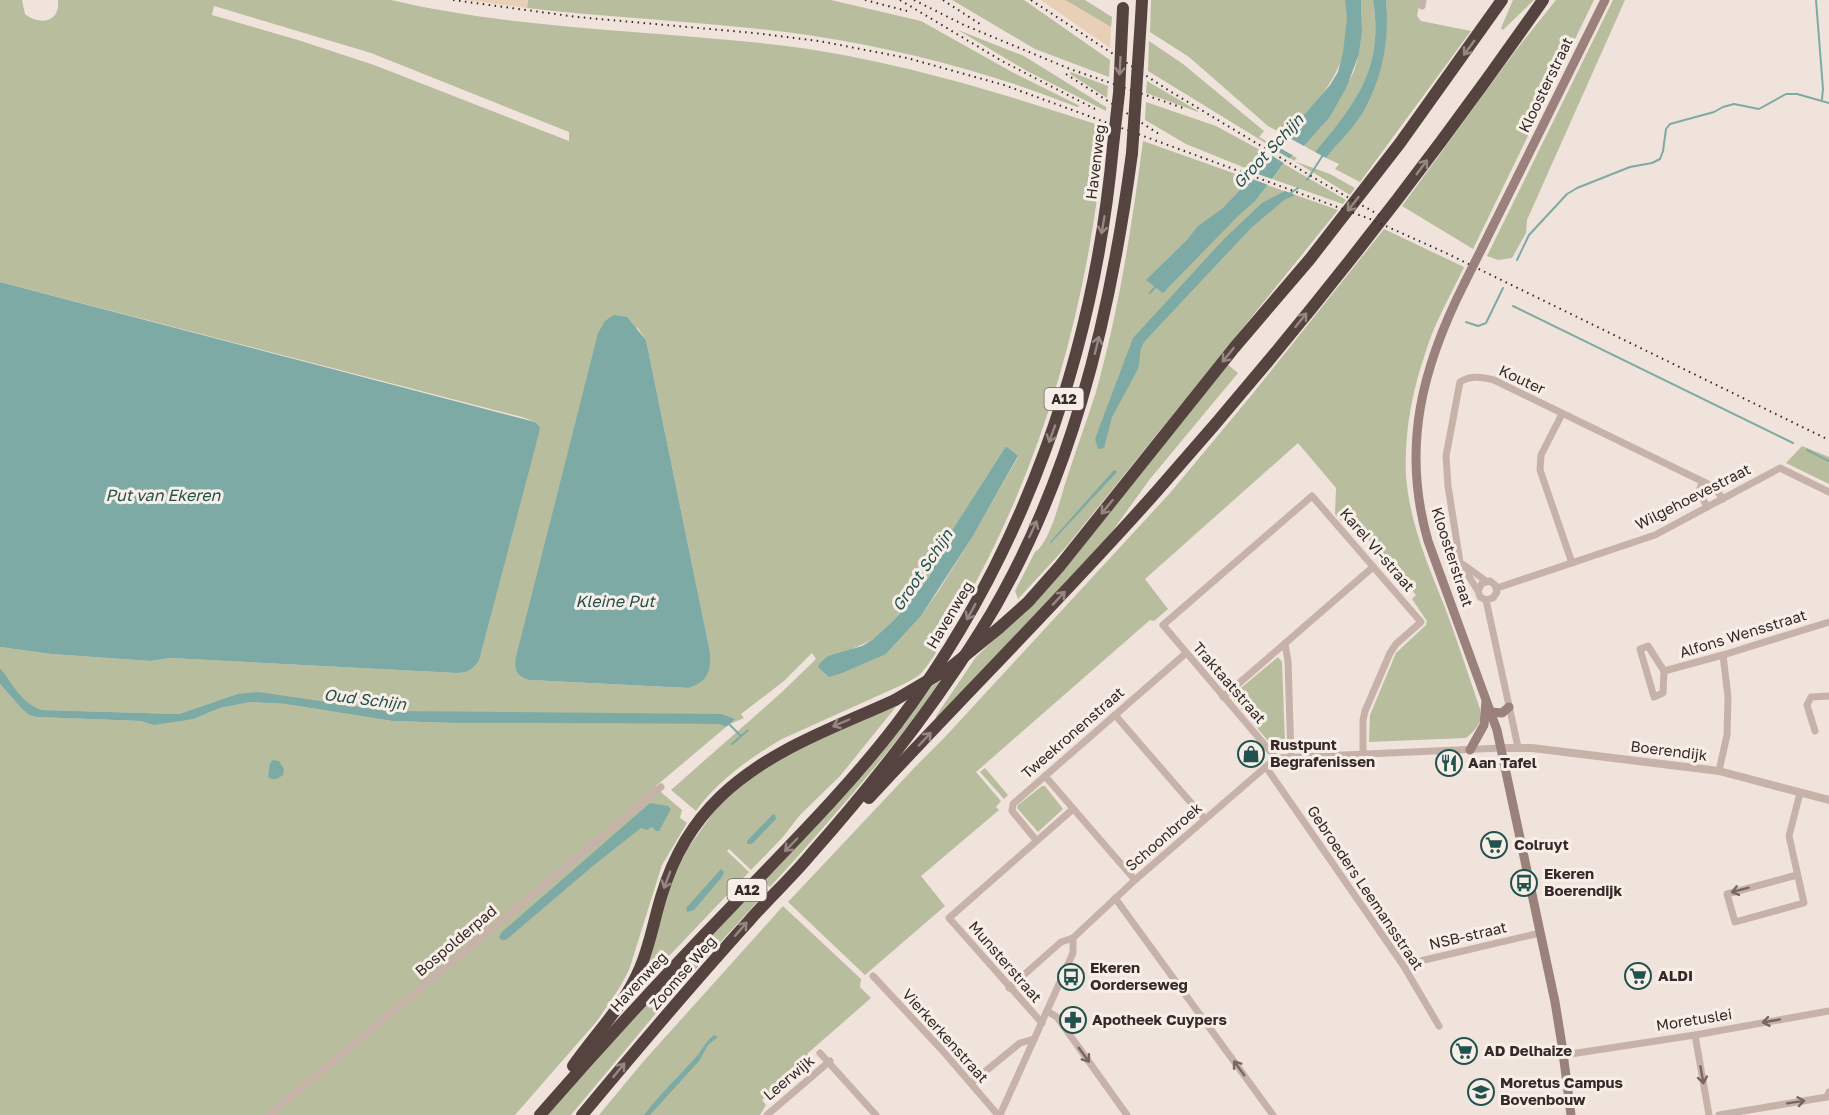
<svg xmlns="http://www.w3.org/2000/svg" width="1829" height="1115" font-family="'Golos Text',sans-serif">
<rect width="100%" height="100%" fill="#f0e3dc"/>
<g fill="#b8bd9d" fill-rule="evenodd">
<path d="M0 0H22L25 14C39 26 61 22 58 0H391C515 29 644 30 770 44 885 57 995 91 1105 127 1091 295 1045 463 961 609 949 629 938 653 923 671 919 677 910 680 904 684L782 739C750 758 717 781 696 811L671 790 782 692 816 659 812 653 784 681 741 714 744 718 730 724 387 711 237 694 179 714 42 710 32 707 24 701 0 668V647L51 654 150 661 170 658 456 673C468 673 472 670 479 661L540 427 535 422 522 417 0 282ZM214 6 371 53 569 132V141L374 65 298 40 212 15ZM637 327 646 340 710 652 687 688 530 680ZM1006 446 1018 457 973 536 939 590 921 616 886 654 852 649 872 640 892 622 929 577 947 538Z"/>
<path d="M528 0H831L921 21 1012 72 1080 106 1077 107C992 73 904 50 814 36 719 22 622 19 527 8Z"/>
<path d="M952 0H1024L1110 60 1109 77 1035 49Z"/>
<path d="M1065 0H1085L1112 17 1111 27Z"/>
<path d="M1151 0H1345C1356 63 1325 93 1286 136L1268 126 1189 57 1150 32Z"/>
<path d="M1361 0H1373C1384 68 1356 103 1315 152L1304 146 1330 117 1354 71 1359 53 1362 32Z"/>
<path d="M1386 0H1420L1417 16 1421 21 1471 31 1360 182 1335 169 1339 164 1326 158C1342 139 1361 120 1371 97 1383 69 1389 30 1386 0Z"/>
<path d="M1513 0H1534L1503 30 1501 28Z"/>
<path d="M1556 0H1594L1473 249 1402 206 1516 50Z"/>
<path d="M1613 0H1625L1527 220 1526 233 1512 258 1498 260 1487 256Z"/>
<path d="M958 30 1024 56 1106 107V111L1027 71Z"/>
<path d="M1149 41 1183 64 1264 131 1259 137 1297 158 1294 161 1330 174 1355 188 1350 195 1148 71Z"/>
<path d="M1071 72 1108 86 1107 98 1070 74Z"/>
<path d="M1147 81 1198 111V112L1146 93Z"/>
<path d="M1146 102 1216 126 1271 156 1255 172 1186 144 1145 120Z"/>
<path d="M1143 141 1338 210 1066 547 1018 599 1015 591 1035 552C1050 543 1061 496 1067 478 1076 449 1087 421 1096 392 1119 310 1132 225 1143 141Z"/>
<path d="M1284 164 1346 200 1343 204 1272 179Z"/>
<path d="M1384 229 1464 267C1451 295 1434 323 1425 354 1412 392 1404 434 1406 475 1409 520 1427 563 1444 605 1457 639 1468 674 1480 709 1483 722 1476 730 1466 738L1369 742 1370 715 1396 653 1426 625 1427 621 1412 599 1416 595 1349 517 1342 522 1335 514 1336 488 1298 443 1145 579 1168 609 1154 621 1150 620 976 772 1001 801 996 807 999 810 921 876 945 906 865 975 788 902 916 766 945 737 1170 493 1250 397Z"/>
<path d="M1227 364 1238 373 1150 479 1103 544 937 718 936 716 976 657 1022 613Z"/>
<path d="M1802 446 1829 457V484L1786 463Z"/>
<path d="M1278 657 1282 662 1285 743 1281 747H1273L1233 699 1235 693Z"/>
<path d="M943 679C890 753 831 820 770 887L763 881 904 724 932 686Z"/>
<path d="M0 684 21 708 29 715 36 717 140 721 147 723 194 719 220 708 251 702 285 704 392 721 453 723 719 724 726 727 656 786 661 792 682 810 680 818 687 823 662 865 629 970 620 987 597 1021 515 1115H0Z"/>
<path d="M899 703 840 776 800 815 782 838 751 870 729 849 727 851 749 872 650 976 629 1002 627 1001 673 878 688 848 718 806 768 764Z"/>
<path d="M985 768 1008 795 1004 799 980 772Z"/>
<path d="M1042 786H1045L1063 809 1038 832 1017 808 1018 805Z"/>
<path d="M761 883 768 890 662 1006 571 1115H548L658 991Z"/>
<path d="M783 906 861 979 860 987 871 998 808 1053V1060L762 1100 766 1105 760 1115H599L642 1063Z"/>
</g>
<g fill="#e8cfb5">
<path d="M466 0H528L527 8Z"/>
<path d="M1041 0H1065L1111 27 1110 48Z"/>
</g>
<g fill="#7eaaa5">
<path d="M1345 0H1361L1362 32 1359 54 1347 86 1330 117 1304 146 1285 162 1255 201 1238 216 1163 293 1146 280 1187 240 1198 226 1223 208 1277 151 1286 136 1330 85 1338 72 1343 52 1347 19Z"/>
<path d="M1373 0H1386C1390 38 1382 81 1362 114 1352 130 1338 143 1326 158L1315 152C1356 103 1384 68 1373 0Z"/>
<path d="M1285 191 1295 195 1284 200 1251 228 1144 342C1137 354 1142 360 1137 371L1112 417 1104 448 1098 449 1095 439 1133 338 1225 238 1262 203Z"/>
<path d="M0 282 535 422 540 427 539 433 479 661C472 670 468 673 456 673L170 658 150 661 51 654 0 647Z"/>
<path d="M614 315 627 317 646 340 710 652C711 672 708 682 688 688L530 680C516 676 514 670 516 657L598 333 605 321Z"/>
<path d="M1006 446 1018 456 973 536 921 616 886 654 842 673 829 677 818 667 820 663 828 656 862 646 872 640 892 622 908 604 929 577 947 538Z"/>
<path d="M1114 470 1117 472 1050 544V542Z"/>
<path d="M0 668C13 683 21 704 42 710L179 714 237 694 259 692 387 711 721 714 735 719 726 727 719 724 453 723 392 721 285 704 251 702 220 708 194 719 154 725 140 721 36 717 29 715 21 708 0 684Z"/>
<path d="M273 760 279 761 284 769 283 775C277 779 274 781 268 777L270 763Z"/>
<path d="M650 803 668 806 671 809 659 831H656L652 827 647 830 641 828 594 865 506 940H501L499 937 502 932Z"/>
<path d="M773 814 775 815 776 819 752 844H747V841Z"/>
<path d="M721 869 724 872 722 877 694 910 687 912 686 908Z"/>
<path d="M714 1035 718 1037 708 1045 699 1061 650 1115H644C660 1094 679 1076 696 1057 703 1049 705 1042 714 1035Z"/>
</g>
<g fill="#f0e3dc">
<path d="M1284 135 1304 146 1307 147 1296 157 1276 146Z"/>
<path d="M1274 149 1277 151 1292 160 1287 165 1269 154Z"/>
<path d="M1252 172 1272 179 1275 180 1271 186 1247 177Z"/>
</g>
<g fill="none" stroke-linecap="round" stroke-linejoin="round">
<g stroke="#7eaaa5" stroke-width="2">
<path d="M1816 0 1823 89 1822 99"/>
<path d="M1307 180 1323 155"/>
<path d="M1288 195 1298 188"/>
<path d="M1517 260 1529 235 1567 194 1577 188 1630 167 1652 163 1660 159 1663 151 1666 129 1670 124 1714 112 1723 107 1734 104 1759 109 1786 94H1797L1829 103"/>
<path d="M1150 293 1156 286"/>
<path d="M1513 306 1793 443"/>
<path d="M1466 322 1478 326 1486 323 1503 288"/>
<path d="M1807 450 1829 461"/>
<path d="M728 723 741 736"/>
<path d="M732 744 748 730"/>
</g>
<g stroke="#c7b2a9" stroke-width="7">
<path d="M1422 6 1423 0"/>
<path d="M1562 414 1541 455 1540 470 1572 563"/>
<path d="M1702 482 1699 491 1707 507"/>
<path d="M1464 565 1486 581"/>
<path d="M1497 588 1655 535 1780 468 1829 492"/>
<path d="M1478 591 1460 562 1448 486 1446 456 1460 382C1471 375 1482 377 1494 380L1714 487 1723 499"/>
<path d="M1486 600 1493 598 1497 592 1495 585 1490 581 1482 583 1478 591 1480 597 1486 600 1518 747"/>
<path d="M1285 644 1288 661 1291 757"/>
<path d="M1648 646 1664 671 1663 693 1654 697 1640 649Z"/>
<path d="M1664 671 1723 655 1829 622"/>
<path d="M1223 697 1373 567"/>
<path d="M1115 715 1205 819"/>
<path d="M1815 731 1807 705 1811 697 1829 696"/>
<path d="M1276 758 1163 625 1312 496 1421 622 1396 644 1390 653 1365 711 1363 720V756"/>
<path d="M1276 758 1502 748"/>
<path d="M1266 767 1403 965 1439 1026"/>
<path d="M1719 771 1727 735 1728 697 1723 655"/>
<path d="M1045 776 1135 880"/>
<path d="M1036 840 1012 811 1013 804 1185 654"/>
<path d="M1797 875 1727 894 1735 922 1804 903 1789 836 1800 793"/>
<path d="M1115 898 1273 1115"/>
<path d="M1403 965 1540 933"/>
<path d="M873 976 942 1050 998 1115"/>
<path d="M1009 988 1061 942 1073 938"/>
<path d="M1047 1011 1057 1017 1127 1115"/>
<path d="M1042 1023 949 918 1073 809"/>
<path d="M1695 1035 1709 1115"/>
<path d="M820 1053 876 1115"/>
<path d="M1564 1055 1695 1035 1829 1011"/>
<path d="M971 1083 1020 1043 1034 1039"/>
<path d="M269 1115 661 787"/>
<path d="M767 1115 830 1061"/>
<path d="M1000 1115 1073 953V938L1135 880 1276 758"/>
<path d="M1719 1115 1827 1097 1829 1092"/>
</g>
<path stroke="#c7b2a9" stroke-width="8" d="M1502 748H1532L1719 771 1829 800"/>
<g stroke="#9a817b" stroke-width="9">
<path d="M1483 246 1605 0"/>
<path d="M1465 282C1422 367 1401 447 1428 541L1497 730 1555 1002 1562 1045 1571 1115"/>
<path d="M1491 712 1502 713 1509 707"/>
<path d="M1470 750 1484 725 1486 701"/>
</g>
<g stroke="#554340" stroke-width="12">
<path d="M1141 18 1142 0"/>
<path d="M999 628 1028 602 1059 567 1234 348 1310 259 1400 143 1502 0"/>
<path d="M869 798C964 695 1064 596 1157 491 1295 335 1424 171 1543 0"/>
<path d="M573 1066C596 1033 624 1006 640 968 650 945 654 919 662 894 673 858 693 823 720 797 770 749 834 728 895 700"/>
<path d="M540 1115C602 1044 666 974 732 906 788 847 846 790 896 725 1023 558 1094 354 1113 146"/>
<path d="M582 1115C637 1049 692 984 749 921 769 898 792 877 811 854 873 784 930 712 980 632 1070 488 1110 319 1132 153"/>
</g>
<g stroke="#352a28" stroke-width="2" stroke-dasharray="1.5 4.5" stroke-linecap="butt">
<path d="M453 0 577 17 754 33 819 41 907 58 1004 85 1370 219 1446 253 1829 440"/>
<path d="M865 0 911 12"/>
<path d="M900 0 1002 61 1097 110"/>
<path d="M914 0 964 25 1070 69 1186 109"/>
<path d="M943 0 983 26"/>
<path d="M1031 0 1168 90 1321 182 1379 215"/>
<path d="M1066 74 1159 134"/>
</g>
<path stroke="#9a817b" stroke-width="9" d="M1465 282 1483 246"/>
<g stroke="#554340" stroke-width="12">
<path d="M1113 146 1119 93 1123 8"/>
<path d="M1132 153 1141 18"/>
<path d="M895 700 951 667 999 628"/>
</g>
</g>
<defs><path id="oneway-shaft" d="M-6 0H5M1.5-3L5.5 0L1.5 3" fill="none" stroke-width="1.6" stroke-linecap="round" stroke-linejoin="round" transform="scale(1.5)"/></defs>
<g stroke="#968783">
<use href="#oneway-shaft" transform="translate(1469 48) rotate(126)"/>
<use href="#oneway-shaft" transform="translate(1120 66) rotate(93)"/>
<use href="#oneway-shaft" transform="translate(1422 167) rotate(-53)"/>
<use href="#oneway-shaft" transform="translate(1353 204) rotate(128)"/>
<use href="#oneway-shaft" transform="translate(1103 225) rotate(100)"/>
<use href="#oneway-shaft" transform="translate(1301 320) rotate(-51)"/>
<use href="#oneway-shaft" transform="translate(1097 345) rotate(-76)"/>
<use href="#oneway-shaft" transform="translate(1228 355) rotate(129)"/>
<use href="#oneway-shaft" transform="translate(1052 434) rotate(110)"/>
<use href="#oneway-shaft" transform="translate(1107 507) rotate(129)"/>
<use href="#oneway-shaft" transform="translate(1033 529) rotate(-65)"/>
<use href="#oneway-shaft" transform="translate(1059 598) rotate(-47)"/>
<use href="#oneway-shaft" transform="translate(971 612) rotate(119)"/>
<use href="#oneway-shaft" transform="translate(841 723) rotate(157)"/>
<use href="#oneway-shaft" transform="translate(925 739) rotate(-47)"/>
<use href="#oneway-shaft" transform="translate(791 845) rotate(134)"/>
<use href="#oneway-shaft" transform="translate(667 880) rotate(111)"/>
<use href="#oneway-shaft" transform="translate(741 929) rotate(-49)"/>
<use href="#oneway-shaft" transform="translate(619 1070) rotate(-51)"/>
</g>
<g stroke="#776762">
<use href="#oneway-shaft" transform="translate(1740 890) rotate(165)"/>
<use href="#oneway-shaft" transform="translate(1771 1021) rotate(170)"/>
<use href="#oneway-shaft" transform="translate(1084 1055) rotate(54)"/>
<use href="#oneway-shaft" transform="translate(1239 1068) rotate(-126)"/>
<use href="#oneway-shaft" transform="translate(1702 1075) rotate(80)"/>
<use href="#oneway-shaft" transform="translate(1796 1102) rotate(-9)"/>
</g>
<defs>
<symbol id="shop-ring" viewBox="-11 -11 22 22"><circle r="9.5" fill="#f8eee8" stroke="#21524e" stroke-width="1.5"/><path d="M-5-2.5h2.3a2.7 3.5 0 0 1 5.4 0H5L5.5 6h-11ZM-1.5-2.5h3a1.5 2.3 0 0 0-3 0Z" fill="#21524e"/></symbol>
<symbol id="restaurant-ring" viewBox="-11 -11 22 22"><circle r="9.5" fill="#f8eee8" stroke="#21524e" stroke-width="1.5"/><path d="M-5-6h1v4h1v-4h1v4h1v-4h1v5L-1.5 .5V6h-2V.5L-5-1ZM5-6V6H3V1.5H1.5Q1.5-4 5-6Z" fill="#21524e"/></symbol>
<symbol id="supermarket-ring" viewBox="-11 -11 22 22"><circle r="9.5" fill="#f8eee8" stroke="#21524e" stroke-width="1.5"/><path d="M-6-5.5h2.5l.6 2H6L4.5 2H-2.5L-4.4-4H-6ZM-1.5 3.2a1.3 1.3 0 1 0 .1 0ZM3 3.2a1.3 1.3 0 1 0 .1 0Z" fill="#21524e"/></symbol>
<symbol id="bus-ring" viewBox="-11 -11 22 22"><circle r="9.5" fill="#f8eee8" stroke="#21524e" stroke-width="1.5"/><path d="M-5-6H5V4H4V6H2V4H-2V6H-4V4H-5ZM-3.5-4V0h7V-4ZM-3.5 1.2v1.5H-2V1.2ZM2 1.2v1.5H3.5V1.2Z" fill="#21524e"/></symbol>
<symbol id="pharmacy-ring" viewBox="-11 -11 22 22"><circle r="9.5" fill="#f8eee8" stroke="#21524e" stroke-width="1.5"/><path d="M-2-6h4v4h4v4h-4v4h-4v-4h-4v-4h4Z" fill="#21524e"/></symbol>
<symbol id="school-ring" viewBox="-11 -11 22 22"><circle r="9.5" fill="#f8eee8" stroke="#21524e" stroke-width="1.5"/><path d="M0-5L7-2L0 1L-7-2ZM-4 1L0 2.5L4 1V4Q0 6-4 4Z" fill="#21524e"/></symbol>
</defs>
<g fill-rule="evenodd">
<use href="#shop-ring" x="1236" y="739" width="30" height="30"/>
<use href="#restaurant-ring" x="1434" y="748" width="30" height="30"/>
<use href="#supermarket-ring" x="1479" y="830" width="30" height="30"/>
<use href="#bus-ring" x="1509" y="868" width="30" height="30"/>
<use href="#supermarket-ring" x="1623" y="961" width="30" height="30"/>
<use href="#bus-ring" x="1056" y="962" width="30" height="30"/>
<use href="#pharmacy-ring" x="1058" y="1005" width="30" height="30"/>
<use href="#supermarket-ring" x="1449" y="1036" width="30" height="30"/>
<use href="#school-ring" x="1466" y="1077" width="30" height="30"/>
</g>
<g text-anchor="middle" stroke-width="6" stroke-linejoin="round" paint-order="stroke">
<g fill="#f8eee8" stroke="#706562" stroke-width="1.5">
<rect x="1044.5" y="388" width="39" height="22" rx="4.5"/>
<rect x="727.5" y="879" width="39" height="22" rx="4.5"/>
</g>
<g font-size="14" font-weight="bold" fill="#352a28">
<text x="1064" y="404">A12</text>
<text x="747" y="895">A12</text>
</g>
<g font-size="15" fill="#352a28" stroke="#f8eee8">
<text transform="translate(1546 85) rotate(-64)" y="5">Kloosterstraat</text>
<text transform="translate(1096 162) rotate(-83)" y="5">Havenweg</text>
<text transform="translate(1522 380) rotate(25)" y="5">Kouter</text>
<text transform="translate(1693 497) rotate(-27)" y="5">Wilgehoevestraat</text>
<text transform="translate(1377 550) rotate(49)" y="5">Karel VI-straat</text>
<text transform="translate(1452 557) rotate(72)" y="5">Kloosterstraat</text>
<text transform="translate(950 615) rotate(-59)" y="5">Havenweg</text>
<text transform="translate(1743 634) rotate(-17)" y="5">Alfons Wensstraat</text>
<text transform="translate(1229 683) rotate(49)" y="5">Traktaatstraat</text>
<text transform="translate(1073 733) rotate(-41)" y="5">Tweekronenstraat</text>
<text transform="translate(1669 751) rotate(7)" y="5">Boerendijk</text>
<text transform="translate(1164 837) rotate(-41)" y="5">Schoonbroek</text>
<text transform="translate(1365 888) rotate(56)" y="5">Gebroeders Leemansstraat</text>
<text transform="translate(1468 936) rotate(-13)" y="5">NSB-straat</text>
<text transform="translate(456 941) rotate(-40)" y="5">Bospolderpad</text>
<text transform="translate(1005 962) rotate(49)" y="5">Munsterstraat</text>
<text transform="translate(683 973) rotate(-49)" y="5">Zoomse Weg</text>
<text transform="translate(639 982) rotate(-47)" y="5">Havenweg</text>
<text transform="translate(1694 1020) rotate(-9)" y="5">Moretuslei</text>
<text transform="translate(945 1036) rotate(48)" y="5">Vierkerkenstraat</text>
<text transform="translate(789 1078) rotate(-40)" y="5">Leerwijk</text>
</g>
<g font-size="15" font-weight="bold" fill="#352a28" stroke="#f8eee8" text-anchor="start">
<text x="1270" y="750">Rustpunt<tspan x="1270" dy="17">Begrafenissen</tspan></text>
<text x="1468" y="768">Aan Tafel</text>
<text x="1514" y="850">Colruyt</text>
<text x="1544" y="879">Ekeren<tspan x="1544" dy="17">Boerendijk</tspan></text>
<text x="1090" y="973">Ekeren<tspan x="1090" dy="17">Oorderseweg</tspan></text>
<text x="1658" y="981">ALDI</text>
<text x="1092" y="1025">Apotheek Cuypers</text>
<text x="1484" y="1056">AD Delhaize</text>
<text x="1500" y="1088">Moretus Campus<tspan x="1500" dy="17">Bovenbouw</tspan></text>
</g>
<g font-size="16" font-style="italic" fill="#21524e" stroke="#f8eee8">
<text transform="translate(1268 151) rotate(-47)" y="6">Groot Schijn</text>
<text x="163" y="501">Put van Ekeren</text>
<text transform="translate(922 570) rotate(-56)" y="6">Groot Schijn</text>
<text x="615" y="607">Kleine Put</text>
<text transform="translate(365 699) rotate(7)" y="6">Oud Schijn</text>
</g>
</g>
</svg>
